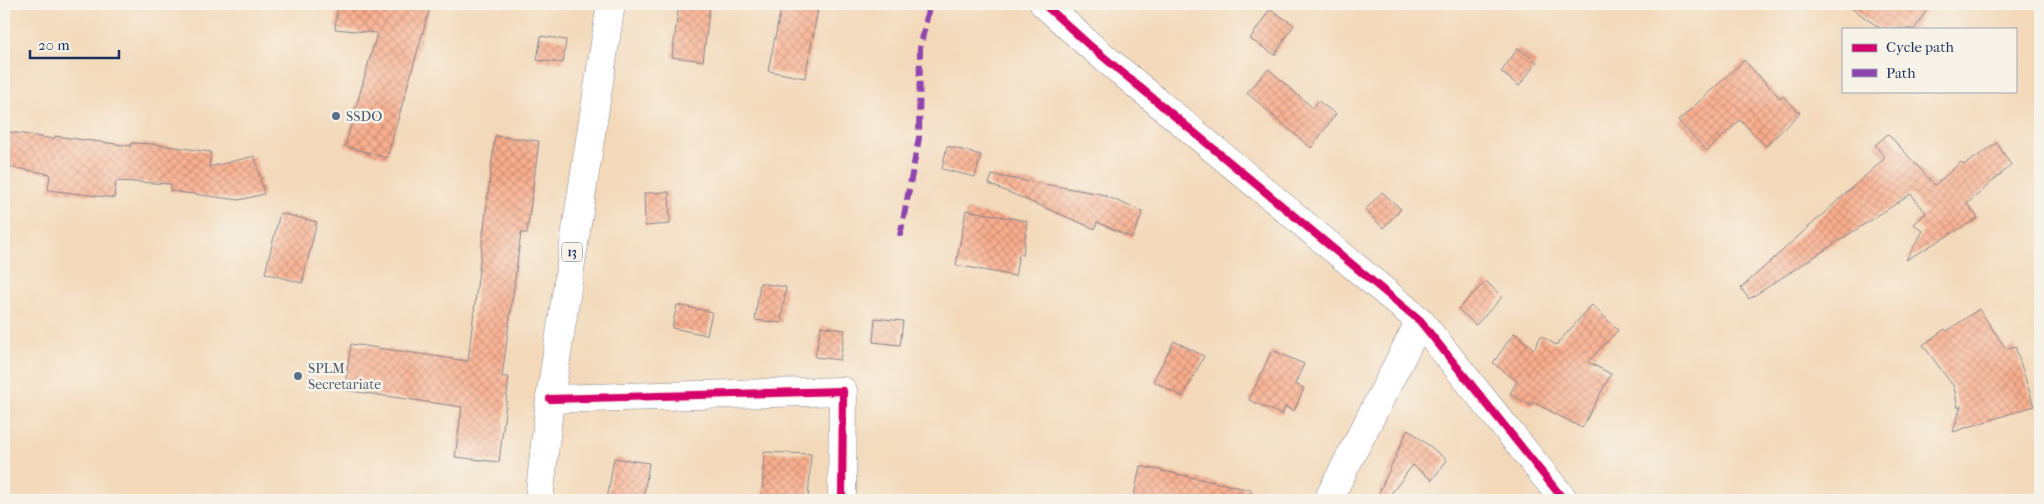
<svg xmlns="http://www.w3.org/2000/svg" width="2044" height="504" font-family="'IM FELL French Canon',serif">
<defs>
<pattern id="building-cross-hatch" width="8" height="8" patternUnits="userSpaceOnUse" patternTransform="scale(1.25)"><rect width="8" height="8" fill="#fbaf8e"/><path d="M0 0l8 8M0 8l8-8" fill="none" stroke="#ca8f77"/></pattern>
</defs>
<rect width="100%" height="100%" fill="#f7f3e8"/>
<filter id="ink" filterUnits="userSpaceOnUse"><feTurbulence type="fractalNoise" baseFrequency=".02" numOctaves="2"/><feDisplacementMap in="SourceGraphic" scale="10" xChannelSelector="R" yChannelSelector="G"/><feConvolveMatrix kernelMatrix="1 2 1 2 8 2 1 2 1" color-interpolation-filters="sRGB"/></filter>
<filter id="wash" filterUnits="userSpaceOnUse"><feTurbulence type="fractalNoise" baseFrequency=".0096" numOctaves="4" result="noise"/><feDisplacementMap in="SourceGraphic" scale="20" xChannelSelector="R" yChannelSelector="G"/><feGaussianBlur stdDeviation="1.12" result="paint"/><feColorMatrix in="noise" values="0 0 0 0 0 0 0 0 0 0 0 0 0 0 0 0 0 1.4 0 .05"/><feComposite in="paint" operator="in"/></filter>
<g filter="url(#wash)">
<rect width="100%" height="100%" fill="#f3d9ba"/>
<g id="blocks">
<g fill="url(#building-cross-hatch)">
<path d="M338 4H431L387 158 345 146 377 33 335 29Z"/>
<path d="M679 4H710L703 61 672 57Z"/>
<path d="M782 4H819L805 78 768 71Z"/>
<path d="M1846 4H1930L1915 29H1881Z"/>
<path d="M1270 9 1294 25 1275 55 1250 39Z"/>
<path d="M541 36 566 40 563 63 537 60Z"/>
<path d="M1518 48 1537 62 1519 86 1501 72Z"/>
<path d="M1744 60 1781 99 1783 96 1800 113 1766 146 1740 120 1707 151 1678 121Z"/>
<path d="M1268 69 1313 108 1318 101 1336 114 1311 148 1247 93Z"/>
<path d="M4 131 54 139 55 136 131 146V143L153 144 211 152 209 167 255 156 264 194 239 200 170 191 171 184 116 181 114 198 48 190 50 174 4 166Z"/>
<path d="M1888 134 1935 185 1961 162 1964 165 1997 143 2011 165 1967 204 1978 218 1906 260 1923 231 1914 224 1926 213 1911 194 1749 299 1741 288 1885 158 1875 145Z"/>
<path d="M495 136 539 141 527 233H521L502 377H509L499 462 455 457 462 407 344 390 351 344 468 361Z"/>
<path d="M947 146 981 155 975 177 942 169Z"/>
<path d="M992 175 1101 194 1143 212 1132 238 1097 222 1095 229 989 184Z"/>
<path d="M669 192 670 224 645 226 644 193Z"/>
<path d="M1382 192 1401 209 1383 228 1365 210Z"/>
<path d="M966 210 1027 221 1023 255 1019 254 1015 276 956 265Z"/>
<path d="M280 213 317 222 302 283 265 273Z"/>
<path d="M1486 281 1502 297 1476 325 1458 309Z"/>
<path d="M760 283 786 287 781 323 755 320Z"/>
<path d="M677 305 712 312 707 335 672 328Z"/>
<path d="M1592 305 1618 330 1588 362 1611 374 1582 428 1533 402 1531 406 1510 394 1517 381 1493 363 1514 333 1534 349 1541 336 1556 345Z"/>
<path d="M1979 309 2006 349 2015 346 2034 406 1953 432 1961 406 1958 408 1954 387 1923 345 1945 329 1947 331Z"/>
<path d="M875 318 903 321 900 345 873 342Z"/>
<path d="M821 326 845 330 840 360 815 357Z"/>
<path d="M1174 341 1204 356 1183 397 1153 381Z"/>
<path d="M1272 350 1304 364 1295 384 1304 388 1294 411 1285 407 1282 415 1249 400Z"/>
<path d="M1408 429 1447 460 1432 480 1413 465 1386 500 1378 495Z"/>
<path d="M764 452 811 454 808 500H762Z"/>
<path d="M614 458 649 463 643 500H607Z"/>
<path d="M1140 466 1251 490 1250 500H1133Z"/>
</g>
</g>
</g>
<g filter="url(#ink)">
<use href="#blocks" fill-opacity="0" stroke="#87848c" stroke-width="1"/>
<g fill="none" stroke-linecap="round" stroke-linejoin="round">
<defs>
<g id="minor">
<path d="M1044 4 1088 44 1420 321 1564 500"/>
<path d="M550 399 843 391 842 500"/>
<path d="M1328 500 1420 321"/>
</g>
<path id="major" d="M539 500 550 399 611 4"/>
</defs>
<use href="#minor" stroke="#87848c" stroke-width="29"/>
<use href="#major" stroke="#87848c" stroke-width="29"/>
<use href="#minor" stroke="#fff" stroke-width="28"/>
<use href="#major" stroke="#fff" stroke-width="28"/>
<path stroke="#8e44ad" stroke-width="6" stroke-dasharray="12 6" stroke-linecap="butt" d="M900 236 919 138 920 48 930 4"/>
<defs>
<g id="cycleway">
<path d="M1044 4 1088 44 1420 321 1564 500"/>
<path d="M550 399 843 391 842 500"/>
</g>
</defs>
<use href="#cycleway" stroke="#f7f3e8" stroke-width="11"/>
<use href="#cycleway" stroke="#d6006c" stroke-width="8"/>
</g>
</g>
<g fill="#5c6f8a" stroke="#f7f3e8" stroke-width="2">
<circle cx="336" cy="116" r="5"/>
<circle cx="298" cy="376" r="5"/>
</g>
<g text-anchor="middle" stroke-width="5" stroke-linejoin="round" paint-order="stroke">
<rect fill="#f7f3e8" stroke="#5d6a87" stroke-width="1" x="562" y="242.5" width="20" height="19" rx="4"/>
<g font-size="12" font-weight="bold" fill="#1b2f5e">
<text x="572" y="256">13</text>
</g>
<g font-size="14" fill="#4e5e75" stroke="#f7f3e8" text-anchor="start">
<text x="346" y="121">SSDO</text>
<text x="308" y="373">SPLM<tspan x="308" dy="16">Secretariate</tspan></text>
</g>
</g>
<rect width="2044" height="504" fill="none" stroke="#f7f3e8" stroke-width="20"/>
<rect x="1842" y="28" width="175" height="65" fill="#f7f3e8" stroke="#9fa5b1"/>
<rect x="1852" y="44" width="25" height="8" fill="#d6006c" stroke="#9fa5b1"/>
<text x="1886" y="52" font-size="15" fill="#1b2f5e">Cycle path</text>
<rect x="1852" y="69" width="25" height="8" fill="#8e44ad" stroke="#9fa5b1"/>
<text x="1886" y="78" font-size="15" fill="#1b2f5e">Path</text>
<path d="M30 50v8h89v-8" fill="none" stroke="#1b2f5e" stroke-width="2.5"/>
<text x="38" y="50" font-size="15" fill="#1b2f5e" stroke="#f7f3e8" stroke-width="4" paint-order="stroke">20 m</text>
</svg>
